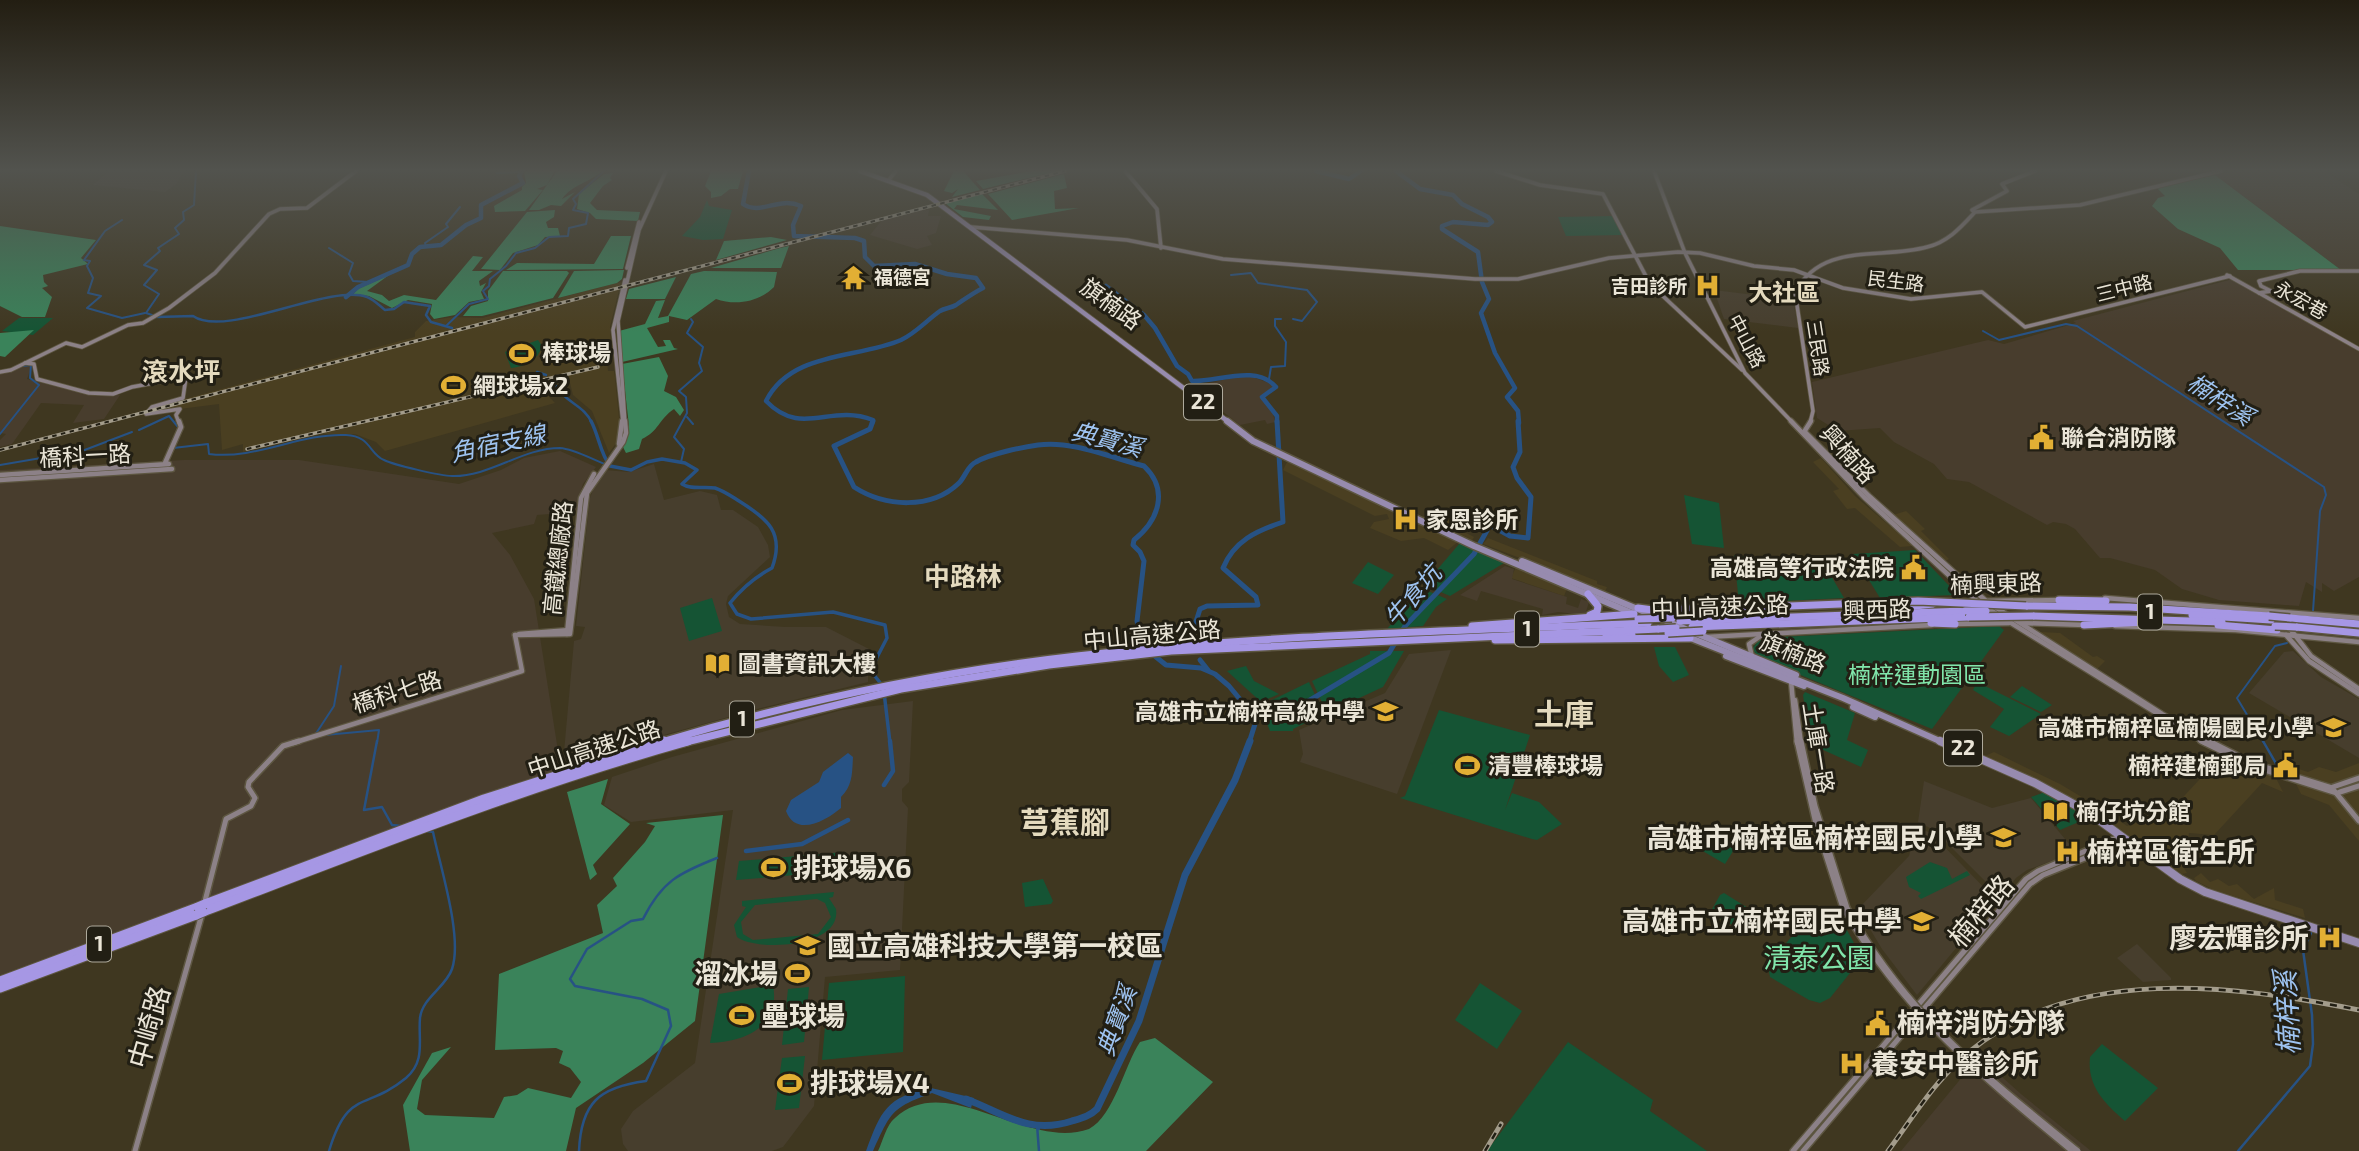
<svg xmlns="http://www.w3.org/2000/svg" width="2359" height="1151" font-family="'Exo 2','Noto Sans TC',sans-serif">
<rect width="100%" height="100%" fill="#3f3720"/>
<g fill="#4a3f21">
<path d="M621 282 610 327 611 342 596 352 607 358 608 371H614L615 377 620 428 617 442 609 453 592 411 573 395 569 379 539 386 555 403 385 451 376 442 355 434H322L243 452V444L222 450 219 404 148 413 151 408 415 337V332L426 321 453 317 482 318Z"/>
<path d="M1821 458 1855 496 1913 546 1900 547 1855 508 1847 509 1833 491 1839 489 1813 462Z"/>
<path d="M1287 462 1413 520 1432 513 1448 515 1453 525 1462 527 1466 533 1474 537 1470 544 1460 540 1448 550 1424 538 1401 541 1370 528 1374 522 1389 519 1387 514 1375 516 1283 470Z"/>
<path d="M1906 511 1925 529 1921 531 1949 559 1945 561 1893 515Z"/>
<path d="M1488 538 1597 581V584L1607 587 1605 592 1571 579 1564 596 1511 578 1520 558 1483 544Z"/>
<path d="M2041 632 2060 633 2093 657 2097 656 2105 661 2096 670 2040 635Z"/>
<path d="M2214 749 2246 768 2276 778 2283 792 2262 783 2214 835 2189 833 2186 851 2178 858 2187 873 2182 874 2113 824 2117 819 2127 826 2173 808 2211 767 2201 759 2205 755 2213 760 2217 757 2213 754Z"/>
<path d="M1994 752 2060 784 2112 815 2108 820 2045 783 1985 756Z"/>
<path d="M2359 763V841L2329 805 2301 794 2287 765 2308 772 2319 767 2336 772Z"/>
<path d="M2201 873 2210 882 2218 879 2229 886 2237 884 2254 899 2274 888 2275 900 2303 909 2305 918 2214 890 2196 881 2194 878Z"/>
</g>
<g fill="#483d2d">
<path d="M109 171H184L176 184 165 192 93 185Z"/>
<path d="M919 210H929L928 216H941L936 233 927 236 932 245 917 249 870 235 882 220Z"/>
<path d="M2229 280H2235L2359 352V577L2334 591 2322 583V592L2306 582 2299 606 2219 600 2182 589 2155 570 2110 558H2100L2075 529 2066 524 2053 522 2047 525 1969 482 1947 479 1934 464 1894 442 1880 428 1838 431 1817 418 1812 382 1988 340 2004 344 2076 323 2073 321Z"/>
<path d="M24 365 32 366 27 379 89 395H120L104 419 73 423 84 405 41 403 12 444 0 447V440L6 434 0 433V374Z"/>
<path d="M1246 375 1273 384 1274 388 1261 396 1272 410 1275 422 1267 424 1265 420 1240 425 1191 387Z"/>
<path d="M560 451 596 467 583 484 575 512 537 515 534 524 492 533 510 555 534 599 562 776 0 983V470L184 460H299L459 484 501 470 524 458Z"/>
<path d="M1505 566 1514 569 1512 579 1567 597 1566 604 1578 608 1581 599 1589 602 1585 615 1558 612 1542 615 1543 609 1481 591 1477 601 1460 595Z"/>
<path d="M1982 1059 2021 1094 2091 1151H1901L1963 1076Z"/>
</g>
<g fill="#473e2d">
<path d="M2233 171H2324L2359 194V270H2341L2215 175Z"/>
<path d="M1714 290 1793 300 1798 328 1724 319Z"/>
<path d="M654 464 664 500 700 491 717 495 721 510H733L758 527 768 545 770 557 728 596 726 604 729 617 740 624 785 627H826L869 649 868 682 761 708 563 763 574 641 581 639 585 627 576 626 590 498 597 479 605 470 629 472Z"/>
<path d="M1451 650 1397 794 1300 762 1303 754 1299 730 1385 693 1409 654Z"/>
<path d="M2293 651 2321 677 2359 699V758L2249 693 2284 652Z"/>
<path d="M913 701 909 782 902 789V801L908 808 900 970 825 977 814 1106 783 1147 772 1151H628L623 1144 621 1129 633 1111 695 1063 733 810 631 822 604 805 612 777 672 757 842 710Z"/>
<path d="M1924 781 1992 808 2031 798 2070 845 2058 850 2065 856 2027 870 2016 878 2001 897 1934 830 1918 822Z"/>
<path d="M1916 827 1931 833 1996 900 1917 995 1882 949 1858 909 1909 856Z"/>
<path d="M2137 944 2171 978V980L2143 982 2117 958Z"/>
</g>
<g fill="#155434" fill-rule="evenodd">
<path d="M707 200 709 206 732 210 723 239 703 240 682 236 700 217Z"/>
<path d="M1614 216 1623 235 1566 236 1558 217Z"/>
<path d="M19 318H53L33 335 2 331Z"/>
<path d="M538 340 542 346C538 360 525 367 511 368L505 352Z"/>
<path d="M1684 495 1719 503 1724 548 1692 544Z"/>
<path d="M1460 543 1504 563 1450 596 1424 585Z"/>
<path d="M1915 550 1956 593 1955 595 1880 598 1853 554Z"/>
<path d="M1734 555 1758 558 1820 557 1844 598 1739 603Z"/>
<path d="M1368 562 1394 575 1378 594 1352 583Z"/>
<path d="M1421 588 1447 599 1436 607 1423 626 1387 629Z"/>
<path d="M712 598 722 631 689 641 680 608Z"/>
<path d="M1999 626 2004 630 1932 729 1759 658 1752 649 1759 640 1780 637Z"/>
<path d="M1654 647H1675L1689 675 1673 682 1659 666Z"/>
<path d="M1370 651H1404L1383 687 1327 713 1312 681 1370 654Z"/>
<path d="M1246 666 1254 681 1279 694 1261 702 1227 671Z"/>
<path d="M1309 682 1324 714 1293 729V731H1270L1260 706Z"/>
<path d="M1977 682 2041 714 2009 736 1990 727 2004 709 1973 690Z"/>
<path d="M2022 686 2052 705 2041 712 2010 697Z"/>
<path d="M1805 692 1855 713 1847 740 1868 750 1861 767 1810 744 1803 695Z"/>
<path d="M1439 710 1530 735 1505 810 1512 793 1539 802 1562 824 1537 840 1532 839 1400 798 1405 796Z"/>
<path d="M2045 792 2088 818 2060 830 2031 797Z"/>
<path d="M1712 834 1735 848 1725 864 1701 850Z"/>
<path d="M845 852 844 871 736 880 739 861Z"/>
<path d="M1930 862 1947 868 1952 879 1967 871 1970 875 1921 899 1918 896 1921 893 1909 887 1906 877Z"/>
<path d="M1043 879 1053 901 1051 904 1025 907 1022 883Z"/>
<path d="M834 892 833 897 829 898 836 909C842 948 757 952 737 937L734 925 746 907 742 906V901ZM817 899 825 903 831 917 818 934 753 940 743 934 741 922 755 905Z"/>
<path d="M1724 893 1748 908 1736 927 1710 913 1720 895Z"/>
<path d="M1835 914 1841 919 1862 958 1830 998 1820 1003 1809 1000 1770 977 1769 972C1782 943 1802 919 1835 914Z"/>
<path d="M905 976 903 1052 822 1060 829 983Z"/>
<path d="M1480 983 1522 1011 1497 1049 1455 1020Z"/>
<path d="M773 985C781 1027 744 1042 710 1043L719 994Z"/>
<path d="M809 987 804 1042 782 1045 788 989Z"/>
<path d="M1568 1042 1653 1100 1650 1111 1707 1151H1487Z"/>
<path d="M2102 1044 2158 1088 2125 1121C2104 1103 2087 1086 2090 1057Z"/>
<path d="M805 1056 799 1108 775 1110 782 1058Z"/>
</g>
<g fill="#3a835a">
<path d="M524 171H555L547 185 537 189 543 190 525 211 495 212 494 206 522 190V187L526 183Z"/>
<path d="M557 171H602C589 183 573 184 562 199L575 192 561 206 551 205 539 210H529Z"/>
<path d="M711 171H743L738 189H730L721 196 711 198V192L705 186Z"/>
<path d="M954 171H963L980 190 952 197 958 189 952 193 944 191Z"/>
<path d="M1032 171H1058L983 189 976 181Z"/>
<path d="M613 173 610 178 612 180 603 186 590 203 597 210 640 212 638 221 596 219 590 213 577 209 579 194 604 174Z"/>
<path d="M1064 174 1067 188 1054 191 1055 209 1079 208 1012 220 988 194Z"/>
<path d="M2215 175 2341 270H2238L2220 248 2178 229 2152 206 2158 198 2165 196 2157 188Z"/>
<path d="M982 194 998 210 957 205 954 209 991 216 989 220 963 217 945 203Z"/>
<path d="M555 210 554 217 546 222 548 228H558L560 236 545 237 538 245 513 253 500 270 481 269 527 212Z"/>
<path d="M0 226 96 240 81 258 88 264 43 275 44 282 48 286 42 288 52 297 45 317H22L0 306Z"/>
<path d="M611 236H631L623 269 506 270 517 263 594 264Z"/>
<path d="M771 237 787 240 716 260 724 241Z"/>
<path d="M789 246 781 268H711L780 248Z"/>
<path d="M473 256 483 257 472 271H493L479 281 480 286 486 283 481 292 484 299 469 302 455 315 434 319 430 314 432 304 408 300 392 308 369 296 353 294 358 289 389 275 367 291 382 295 389 301 404 295 436 300Z"/>
<path d="M624 270 622 279 617 283 558 298 574 271Z"/>
<path d="M503 271H567L569 273 553 298 482 316H463L471 306 488 301V291Z"/>
<path d="M704 271 777 272 774 287C759 302 736 306 716 299L687 320 669 316V322L647 328 658 347 666 346 663 340H670L674 348 678 349 622 362 619 331 645 324 656 301 665 300 658 318 668 316 691 274Z"/>
<path d="M676 277 665 299H626L629 289Z"/>
<path d="M34 330 5 357 0 356V333Z"/>
<path d="M659 357 668 376 664 391 676 397 684 410 680 416 674 409C658 420 659 431 642 439L639 449 626 453 623 447 629 426 622 364Z"/>
<path d="M608 779 601 804 630 824 593 865 597 874 590 880 567 792Z"/>
<path d="M723 815 695 1021 643 1063 576 1108 566 1151H410L403 1105 432 1053 451 1047 422 1080 417 1109 425 1115 494 1118 504 1097 517 1095 528 1088 571 1098 581 1082 570 1068 559 1063 563 1051 556 1048 495 1050 499 974 603 933 597 905 617 886 613 878 645 842 655 826 646 823Z"/>
<path d="M1155 1038 1213 1082 1146 1151H878C883 1141 886 1125 895 1118 947 1070 1026 1151 1089 1129 1114 1116 1125 1064 1140 1042Z"/>
</g>
<g fill="#275284">
<path d="M848 753 853 757C852 773 853 785 841 797V808C827 820 796 838 786 811L791 800 819 782 823 772Z"/>
<path d="M931 1088 974 1098 971 1108 932 1093C891 1108 891 1112 873 1151H866C881 1111 886 1097 931 1088Z"/>
</g>
<g fill="none" stroke-linecap="round" stroke-linejoin="round">
<g stroke="#275284" stroke-width="2">
<path d="M497 173 521 172"/>
<path d="M122 220 105 231 84 260 90 261 87 266 93 278 88 293 101 296 87 308 122 318 145 313"/>
<path d="M426 246 425 243 448 227 446 224 460 207"/>
<path d="M329 248 353 263 349 274 353 281 368 282"/>
<path d="M1231 275 1251 273 1258 283 1307 290 1317 302 1302 321 1293 319"/>
<path d="M152 315 146 313 159 294 144 285 157 270 144 265 160 251 158 248 179 234 175 228 184 220 183 212 194 205 196 171"/>
<path d="M446 326 469 304 488 299 483 291 489 286 490 279 506 266 516 253 535 248 549 237 568 236 569 228 586 224 588 213 573 210 576 204 573 199 604 171"/>
<path d="M1983 331 1999 340 2066 324 2077 326 2324 487 2326 495 2320 511 2313 611"/>
<path d="M1269 379 1271 367 1285 366 1286 342 1275 326V319H1281"/>
<path d="M687 417 693 424"/>
<path d="M139 430 169 416 178 427"/>
<path d="M0 434 39 385 30 378 31 365 22 366"/>
<path d="M173 448 208 444 209 454C256 460 299 433 346 435 371 436 369 454 384 460 394 465 441 476 452 476 490 477 522 448 560 448 575 449 595 461 610 466"/>
<path d="M681 462 684 449 674 437 687 413 686 397 679 391 702 371 699 363 703 347 687 333 693 322 691 319"/>
<path d="M0 465 82 451 132 432"/>
<path d="M315 735 334 706 341 666"/>
<path d="M325 735 379 730 377 743"/>
<path d="M2264 743 2237 698 2275 646 2287 643"/>
</g>
<g stroke="#275284" stroke-width="2.5">
<path d="M377 741 364 810 382 807 392 825 401 826"/>
<path d="M2263 741 2278 767"/>
<path d="M1039 1129 1037 1125 1039 1151"/>
<path d="M329 1151C348 1088 366 1111 406 1078 426 1061 418 1040 420 1018 422 998 446 987 452 969 463 937 440 866 433 832L427 831"/>
<path d="M579 1151C581 1103 599 1087 646 1081L671 1026 668 1010 642 999 575 986 570 979 587 949 631 921 643 919C662 881 679 873 717 858"/>
<path d="M2238 1151 2310 1066 2313 1044 2312 1015 2303 950 2311 933"/>
</g>
<g stroke="#275284" stroke-width="2.5">
<path d="M157 317 193 316C226 339 329 283 367 297 373 299 380 306 385 310L394 309 404 302 430 306 426 315 431 322 452 328"/>
<path d="M537 372 546 375"/>
<path d="M556 386C567 404 584 405 592 423"/>
</g>
<g stroke="#275284" stroke-width="3.5">
<path d="M591 421C599 436 600 453 610 466L631 470 647 462 662 459 685 463 697 470 682 484C691 490 704 486 715 488 724 491 731 496 739 501 768 519 785 533 772 568 755 577 742 588 730 603L737 614 751 619 833 612 885 625 887 638 872 667 874 675 882 685"/>
<path d="M884 692 890 743"/>
</g>
<g stroke="#275284" stroke-width="4.5">
<path d="M884 785 893 771 890 741"/>
<path d="M746 851 802 844 848 820"/>
</g>
<g stroke="#275284" stroke-width="4.5">
<path d="M749 171 743 204C761 216 778 196 801 206L793 225 794 236 855 238 864 241 865 257 874 266 915 264 947 274 976 278 983 288C973 293 965 299 956 305 951 308 945 308 940 311 927 320 916 333 901 340 857 359 791 351 766 401 802 438 829 403 873 420L872 423"/>
<path d="M1316 171 1349 179 1361 171"/>
<path d="M1396 171 1420 189 1453 195 1462 204 1488 217 1492 222 1488 225 1453 222 1442 226V229L1478 252 1482 282 1489 299 1481 313 1495 353 1515 388 1507 397 1518 411 1519 423"/>
<path d="M1106 286 1144 315 1155 328 1177 366 1188 374 1192 381C1218 382 1256 364 1276 387L1262 397 1277 416V423"/>
<path d="M346 297 358 287 408 265 412 254 420 247 441 245 466 225 481 218V205L523 183 519 176 522 171"/>
</g>
<g stroke="#275284" stroke-width="5">
<path d="M873 421 870 429 834 446 854 487C885 507 931 510 959 483 965 477 968 465 976 462 989 454 1023 447 1038 445 1072 440 1112 458 1144 466 1169 490 1159 520 1134 540L1133 545 1140 552 1144 561 1137 621 1141 640 1151 653 1166 665 1201 668 1215 674 1229 686 1253 715 1255 724 1249 743"/>
<path d="M1192 634 1200 609 1207 606 1258 605 1256 597 1223 568C1234 541 1256 531 1283 522L1277 421"/>
<path d="M1200 660 1208 670"/>
<path d="M1268 716 1295 709 1389 653 1405 626 1474 554 1490 525 1510 536 1528 538 1531 497 1517 478 1513 467 1520 452 1518 421"/>
</g>
<path stroke="#275284" stroke-width="7" d="M966 1099C1005 1114 1029 1135 1072 1121 1082 1118 1090 1116 1097 1109L1139 1021 1185 875 1235 780 1250 741"/>
<defs>
<g id="secondary-far2">
<path d="M1125 171 1157 209 1161 248"/>
<path d="M1496 171 1540 185 1603 194 1650 284 1742 370"/>
<path d="M1654 171 1685 253 1745 373 1793 423"/>
<path d="M888 181 896 171"/>
<path d="M1974 212 1972 210 2007 191 2002 184 2035 171"/>
<path d="M971 227 1127 240 1223 259 1475 279H1518L1609 258 1678 252 1700 253 1754 266 1794 270 1843 288 1911 299 1982 292 2025 327 2230 276"/>
<path d="M627 268 639 222"/>
<path d="M2227 275 2359 349"/>
<path d="M2259 293 2271 291 2261 286 2259 281 2300 271H2359"/>
<path d="M25 363 34 364 37 379 89 393 113 394 132 387 186 377 183 398 152 407 146 414 180 409 176 415 179 423"/>
<path d="M0 372 11 370 66 343 82 347 128 325 143 323 169 308 215 273 269 214 280 209 307 208 356 171"/>
<path d="M623 423 613 330 625 280"/>
<path d="M625 423 618 321 639 230 666 171"/>
<path d="M1810 423 1813 411 1795 292C1823 241 1880 260 1927 247 1948 242 1961 227 1975 212L2080 205 2221 171"/>
</g>
<g id="secondary-far1">
<path d="M1791 421 1864 497 1979 603"/>
<path d="M1804 432 1811 421"/>
<path d="M1805 432 1869 496 1985 600"/>
<path d="M619 444 622 421"/>
<path d="M0 475 169 464 165 463 181 427 179 421"/>
<path d="M0 480 172 469"/>
<path d="M2105 598 2359 618"/>
<path d="M1983 601 2062 600"/>
<path d="M1992 605 2162 714 2213 743"/>
<path d="M1987 608 2205 743"/>
<path d="M1724 611H1747"/>
<path d="M2281 617 2311 656 2359 689"/>
<path d="M2021 623 2086 625"/>
<path d="M1955 624 2009 623"/>
<path d="M2115 626 2236 630 2359 642"/>
<path d="M519 634 570 630"/>
<path d="M567 634 581 498 594 474"/>
<path d="M515 635 570 634 587 493 623 442 626 433 625 421"/>
<path d="M2286 635 2309 661 2359 694"/>
<path d="M1706 637 1932 625"/>
<path d="M1752 657 1749 644 1762 635"/>
<path d="M1791 681 1797 743"/>
<path d="M1795 700 1801 743"/>
<path d="M293 743 522 671 515 635"/>
</g>
<g id="secondary">
<path d="M1797 741 1816 824 1843 908"/>
<path d="M1801 741 1815 806 1847 908"/>
<path d="M2201 741 2252 766 2337 793"/>
<path d="M2209 741 2252 763 2332 788 2359 821"/>
<path d="M2333 787 2359 778"/>
<path d="M2340 792 2359 786"/>
<path d="M205 901 226 819 251 806 255 798 248 787 249 782 283 746 299 741"/>
<path d="M135 1151 202 914"/>
<path d="M1793 1151 2026 879 2038 871 2119 837"/>
<path d="M1803 1151 2030 884 2043 875 2127 841"/>
</g>
<path id="primary-far2" d="M860 171 927 195 1230 423"/>
<g id="primary-far1">
<path d="M1227 421 1253 441 1474 546 1634 614"/>
<path d="M1522 561 1796 675"/>
<path d="M1688 637 1843 698 1944 743"/>
<path d="M1726 656 1804 686"/>
<path d="M1853 707 1875 717"/>
</g>
<path id="primary" d="M1940 741 2035 783 2088 812 2180 879 2205 892 2359 943"/>
<g id="highway-far1">
<path d="M1588 594 1598 606 1597 612 1590 615"/>
<path d="M2059 600 2106 601"/>
<path d="M2026 606 2129 607 2269 616"/>
<path d="M1638 608 1653 610 1790 606"/>
<path d="M1879 610 1933 604"/>
<path d="M2192 615 2271 620"/>
<path d="M2033 616 2222 622"/>
<path d="M2290 618 2359 624"/>
<path d="M1680 621 1965 611"/>
<path d="M1931 623 1955 624"/>
<path d="M2084 625 2146 622"/>
<path d="M2218 625 2277 630"/>
<path d="M1472 626 1634 614"/>
<path d="M1692 627 1969 617"/>
<path d="M2296 627 2359 633"/>
<path d="M1606 636 1632 635"/>
<path d="M1495 640 1690 638"/>
<path d="M658 743C795 702 936 672 1077 656 1267 634 1458 631 1648 623"/>
<path d="M682 743 901 689 1049 665 1171 651 1659 629"/>
</g>
<g id="highway">
<path d="M205 904 484 799 664 741"/>
<path d="M203 912C363 851 523 787 688 741"/>
<path d="M0 981 198 907"/>
<path d="M0 988 196 915"/>
</g>
</defs>
<use href="#secondary-far2" stroke="#5d5641" stroke-width="5"/>
<use href="#secondary-far1" stroke="#5d5641" stroke-width="7"/>
<use href="#secondary" stroke="#5d5641" stroke-width="8"/>
<use href="#primary-far2" stroke="#5d5641" stroke-width="6"/>
<use href="#primary-far1" stroke="#5d5641" stroke-width="9"/>
<use href="#primary" stroke="#5d5641" stroke-width="10"/>
<use href="#highway-far1" stroke="#5d5641" stroke-width="10"/>
<use href="#highway" stroke="#5d5641" stroke-width="11"/>
<use href="#secondary-far2" stroke="#8c8187" stroke-width="3.5"/>
<use href="#secondary-far1" stroke="#8c8187" stroke-width="4.5"/>
<use href="#secondary" stroke="#8c8187" stroke-width="5"/>
<use href="#primary-far2" stroke="#978baf" stroke-width="4.5"/>
<use href="#primary-far1" stroke="#978baf" stroke-width="6"/>
<use href="#primary" stroke="#978baf" stroke-width="8"/>
<use href="#highway-far1" stroke="#a697e4" stroke-width="7"/>
<use href="#highway" stroke="#a697e4" stroke-width="9"/>
<defs>
<g id="rail-far1">
<path d="M247 449 598 367"/>
<path d="M0 450 1065 171"/>
</g>
<g id="rail">
<path d="M1485 1151 1501 1124"/>
<path d="M1888 1151C1913 1117 1936 1079 1969 1052 2076 964 2234 985 2359 1010"/>
</g>
</defs>
<use href="#rail-far1" stroke="#a39c8b" stroke-width="3.5"/>
<use href="#rail" stroke="#a39c8b" stroke-width="5"/>
<use href="#rail-far1" stroke="#221f14" stroke-width="2" stroke-dasharray="4.5" stroke-linecap="butt"/>
<use href="#rail" stroke="#221f14" stroke-width="2.5" stroke-dasharray="7" stroke-linecap="butt"/>
<defs>
<g id="secondary-bridge">
<path d="M1843 908C1903 1012 1981 1076 2072 1151"/>
<path d="M1847 908C1908 1017 1984 1074 2078 1151"/>
</g>
<g id="highway-bridge-far1">
<path d="M1790 606 1918 601 2026 606"/>
<path d="M1965 611H1986"/>
<path d="M2269 616 2290 618"/>
<path d="M1969 617 2033 616"/>
<path d="M1638 619 1672 618"/>
<path d="M2275 626 2296 627"/>
<path d="M1659 629 1676 628"/>
<path d="M1668 633 1703 631"/>
</g>
<g id="highway-bridge">
<path d="M198 907 205 904"/>
<path d="M196 915 203 912"/>
</g>
</defs>
<use href="#secondary-bridge" stroke="#5d5641" stroke-width="8" stroke-linecap="butt"/>
<use href="#highway-bridge-far1" stroke="#5d5641" stroke-width="10" stroke-linecap="butt"/>
<use href="#highway-bridge" stroke="#5d5641" stroke-width="11" stroke-linecap="butt"/>
<use href="#secondary-bridge" stroke="#8c8187" stroke-width="5"/>
<use href="#highway-bridge-far1" stroke="#a697e4" stroke-width="7"/>
<use href="#highway-bridge" stroke="#a697e4" stroke-width="9"/>
</g>
<linearGradient id="sky" x2="0" y2="1"><stop stop-color="#231e12"/><stop offset="0.51" stop-color="#52534e"/><stop offset="1" stop-color="#52534e" stop-opacity="0"/></linearGradient>
<rect width="2359" height="333" fill="url(#sky)"/>
<defs>
<symbol id="temple-bare" viewBox="-9 -9 18 18"><path d="M0-6L5-2H3V0L6.5 2.5H4V6H1.5V3h-3V6H-4V2.5H-6.5L-3 0V-2H-5Z" fill="#e2af34" stroke="#221f14" stroke-width="2.5" paint-order="stroke"/></symbol>
<symbol id="hospital-bare" viewBox="-9 -9 18 18"><path d="M-5-5h3v3.5h4V-5h3V5h-3V1.5h-4V5h-3Z" fill="#e2af34" stroke="#221f14" stroke-width="2.5" paint-order="stroke"/></symbol>
<symbol id="stadium-bare" viewBox="-9 -9 18 18"><path d="M0-5a6.5 5 0 1 0 0 10a6.5 5 0 1 0 0-10ZM-3.5-1.8h7v3.6h-7Z" fill="#e2af34" stroke="#221f14" stroke-width="2.5" paint-order="stroke"/></symbol>
<symbol id="civic-bare" viewBox="-9 -9 18 18"><path d="M-.6-6.5H3V-4.5H.6V-3L4-1V1h2V6H-6V1h2V-1L-.6-3ZM-1.2 2.5V6h2.4V2.5Z" fill="#e2af34" stroke="#221f14" stroke-width="2.5" paint-order="stroke"/></symbol>
<symbol id="library-bare" viewBox="-9 -9 18 18"><path d="M-6-4Q-3-5.5-.7-3.5V5Q-3 3-6 4ZM6-4Q3-5.5 .7-3.5V5Q3 3 6 4Z" fill="#e2af34" stroke="#221f14" stroke-width="2.5" paint-order="stroke"/></symbol>
<symbol id="school-bare" viewBox="-9 -9 18 18"><path d="M0-5L7-2L0 1L-7-2ZM-4 1L0 2.5L4 1V4Q0 6-4 4Z" fill="#e2af34" stroke="#221f14" stroke-width="2.5" paint-order="stroke"/></symbol>
<symbol id="university-bare" viewBox="-9 -9 18 18"><path d="M0-5L7-2L0 1L-7-2ZM-4 1L0 2.5L4 1V4Q0 6-4 4Z" fill="#e2af34" stroke="#221f14" stroke-width="2.5" paint-order="stroke"/></symbol>
</defs>
<g fill-rule="evenodd">
<use href="#temple-bare" x="836" y="260" width="35" height="35"/>
<use href="#hospital-bare" x="1690" y="268" width="35" height="35"/>
<use href="#stadium-bare" x="504" y="336" width="35" height="35"/>
<use href="#stadium-bare" x="436" y="368" width="35" height="35"/>
<use href="#civic-bare" x="2024" y="420" width="35" height="35"/>
<use href="#hospital-bare" x="1388" y="502" width="35" height="35"/>
<use href="#civic-bare" x="1896" y="550" width="35" height="35"/>
<use href="#library-bare" x="700" y="646" width="35" height="35"/>
<use href="#school-bare" x="1368" y="694" width="35" height="35"/>
<use href="#school-bare" x="2316" y="710" width="35" height="35"/>
<use href="#stadium-bare" x="1450" y="748" width="35" height="35"/>
<use href="#civic-bare" x="2268" y="748" width="35" height="35"/>
<use href="#library-bare" x="2038" y="794" width="35" height="35"/>
<use href="#school-bare" x="1986" y="820" width="35" height="35"/>
<use href="#hospital-bare" x="2050" y="834" width="35" height="35"/>
<use href="#stadium-bare" x="756" y="850" width="35" height="35"/>
<use href="#school-bare" x="1904" y="904" width="35" height="35"/>
<use href="#hospital-bare" x="2312" y="920" width="35" height="35"/>
<use href="#university-bare" x="790" y="928" width="35" height="35"/>
<use href="#stadium-bare" x="780" y="956" width="35" height="35"/>
<use href="#stadium-bare" x="724" y="998" width="35" height="35"/>
<use href="#civic-bare" x="1860" y="1006" width="35" height="35"/>
<use href="#hospital-bare" x="1834" y="1046" width="35" height="35"/>
<use href="#stadium-bare" x="772" y="1066" width="35" height="35"/>
</g>
<g text-anchor="middle" stroke-width="6" stroke-linejoin="round" paint-order="stroke">
<g font-size="19" font-weight="bold" fill="#eae5d7" stroke="#221f14" text-anchor="start">
<text x="874" y="284">福德宮</text>
<text x="1687" y="293" text-anchor="end">吉田診所</text>
</g>
<g font-size="19" fill="#eae5d7" stroke="#221f14">
<text transform="translate(1896 281) rotate(7)" y="7">民生路</text>
<text transform="translate(2124 288) rotate(-14)" y="7">三中路</text>
<text transform="translate(2301 300) rotate(29)" y="7">永宏巷</text>
<text transform="translate(1747 341) rotate(62)" y="7">中山路</text>
<text transform="translate(1818 348) rotate(81)" y="7">三民路</text>
</g>
<g fill="#221f14" stroke="#aeaa9c" stroke-width="2">
<rect x="1184" y="384.5" width="38" height="35" rx="5"/>
<rect x="2138" y="594.5" width="24" height="35" rx="5"/>
<rect x="1515" y="611.5" width="24" height="35" rx="5"/>
<rect x="730" y="701.5" width="24" height="35" rx="5"/>
<rect x="1944" y="730.5" width="38" height="35" rx="5"/>
<rect x="87" y="926.5" width="24" height="35" rx="5"/>
</g>
<g font-size="21" font-weight="bold" fill="#eae5d7">
<text x="1203" y="409">22</text>
<text x="2150" y="619">1</text>
<text x="1527" y="636">1</text>
<text x="742" y="726">1</text>
<text x="1963" y="755">22</text>
<text x="99" y="951">1</text>
</g>
<g font-size="23" fill="#eae5d7" stroke="#221f14">
<text transform="translate(1111 304) rotate(36)" y="8">旗楠路</text>
<text transform="translate(1848 454) rotate(48)" y="8">興楠路</text>
<text transform="translate(85 456) rotate(-3)" y="8">橋科一路</text>
<text transform="translate(558 558) rotate(-84)" y="8">高鐵總廠路</text>
<text transform="translate(1996 584) rotate(-2)" y="8">楠興東路</text>
<text transform="translate(1720 607) rotate(-2)" y="8">中山高速公路</text>
<text transform="translate(1877 610) rotate(-2)" y="8">興西路</text>
<text transform="translate(1152 635) rotate(-5)" y="8">中山高速公路</text>
<text transform="translate(1793 653) rotate(22)" y="8">旗楠路</text>
<text transform="translate(397 692) rotate(-17)" y="8">橋科七路</text>
<text transform="translate(1818 748) rotate(81)" y="8">土庫一路</text>
<text transform="translate(594 749) rotate(-18)" y="8">中山高速公路</text>
</g>
<g font-size="23" font-weight="bold" fill="#eae5d7" stroke="#221f14" text-anchor="start">
<text x="542" y="361">棒球場</text>
<text x="473" y="394">網球場x2</text>
<text x="2061" y="446">聯合消防隊</text>
<text x="1426" y="528">家恩診所</text>
<text x="1894" y="576" text-anchor="end">高雄高等行政法院</text>
<text x="738" y="672">圖書資訊大樓</text>
<text x="1365" y="720" text-anchor="end">高雄市立楠梓高級中學</text>
<text x="2314" y="736" text-anchor="end">高雄市楠梓區楠陽國民小學</text>
<text x="1488" y="774">清豐棒球場</text>
<text x="2266" y="774" text-anchor="end">楠梓建楠郵局</text>
<text x="2076" y="820">楠仔坑分館</text>
</g>
<g font-size="23" fill="#81e6ab" stroke="#221f14">
<text x="1917" y="683">楠梓運動園區</text>
</g>
<g font-size="24" font-weight="bold" fill="#e4dabe" stroke="#221f14">
<text x="1784" y="301">大社區</text>
</g>
<g font-size="24" font-style="italic" fill="#9ec3f0" stroke="#221f14">
<text transform="translate(2220 400) rotate(33)" y="8">楠梓溪</text>
<text transform="translate(1107 440) rotate(15)" y="8">典寶溪</text>
<text transform="translate(498 444) rotate(-12)" y="8">角宿支線</text>
<text transform="translate(1413 596) rotate(-49)" y="8">牛食坑</text>
<text transform="translate(1117 1021) rotate(-70)" y="8">典寶溪</text>
</g>
<g font-size="26" font-weight="bold" fill="#e4dabe" stroke="#221f14">
<text x="181" y="381">滾水坪</text>
<text x="963" y="586">中路林</text>
</g>
<g font-size="28" font-weight="bold" fill="#eae5d7" stroke="#221f14" text-anchor="start">
<text x="1983" y="848" text-anchor="end">高雄市楠梓區楠梓國民小學</text>
<text x="2087" y="862">楠梓區衛生所</text>
<text x="793" y="878">排球場X6</text>
<text x="1902" y="931" text-anchor="end">高雄市立楠梓國民中學</text>
<text x="2309" y="948" text-anchor="end">廖宏輝診所</text>
<text x="827" y="956">國立高雄科技大學第一校區</text>
<text x="778" y="984" text-anchor="end">溜冰場</text>
<text x="761" y="1026">壘球場</text>
<text x="1897" y="1033">楠梓消防分隊</text>
<text x="1871" y="1074">養安中醫診所</text>
<text x="810" y="1093">排球場X4</text>
</g>
<g font-size="28" fill="#eae5d7" stroke="#221f14">
<text transform="translate(1981 911) rotate(-50)" y="10">楠梓路</text>
<text transform="translate(149 1027) rotate(-74)" y="10">中崎路</text>
</g>
<g font-size="28" fill="#81e6ab" stroke="#221f14">
<text x="1819" y="968">清泰公園</text>
</g>
<g font-size="28" font-style="italic" fill="#9ec3f0" stroke="#221f14">
<text transform="translate(2287 1013) rotate(-93)" y="10">楠梓溪</text>
</g>
<g font-size="30" font-weight="bold" fill="#e4dabe" stroke="#221f14">
<text x="1564" y="725">土庫</text>
<text x="1065" y="833">芎蕉腳</text>
</g>
</g>
</svg>
